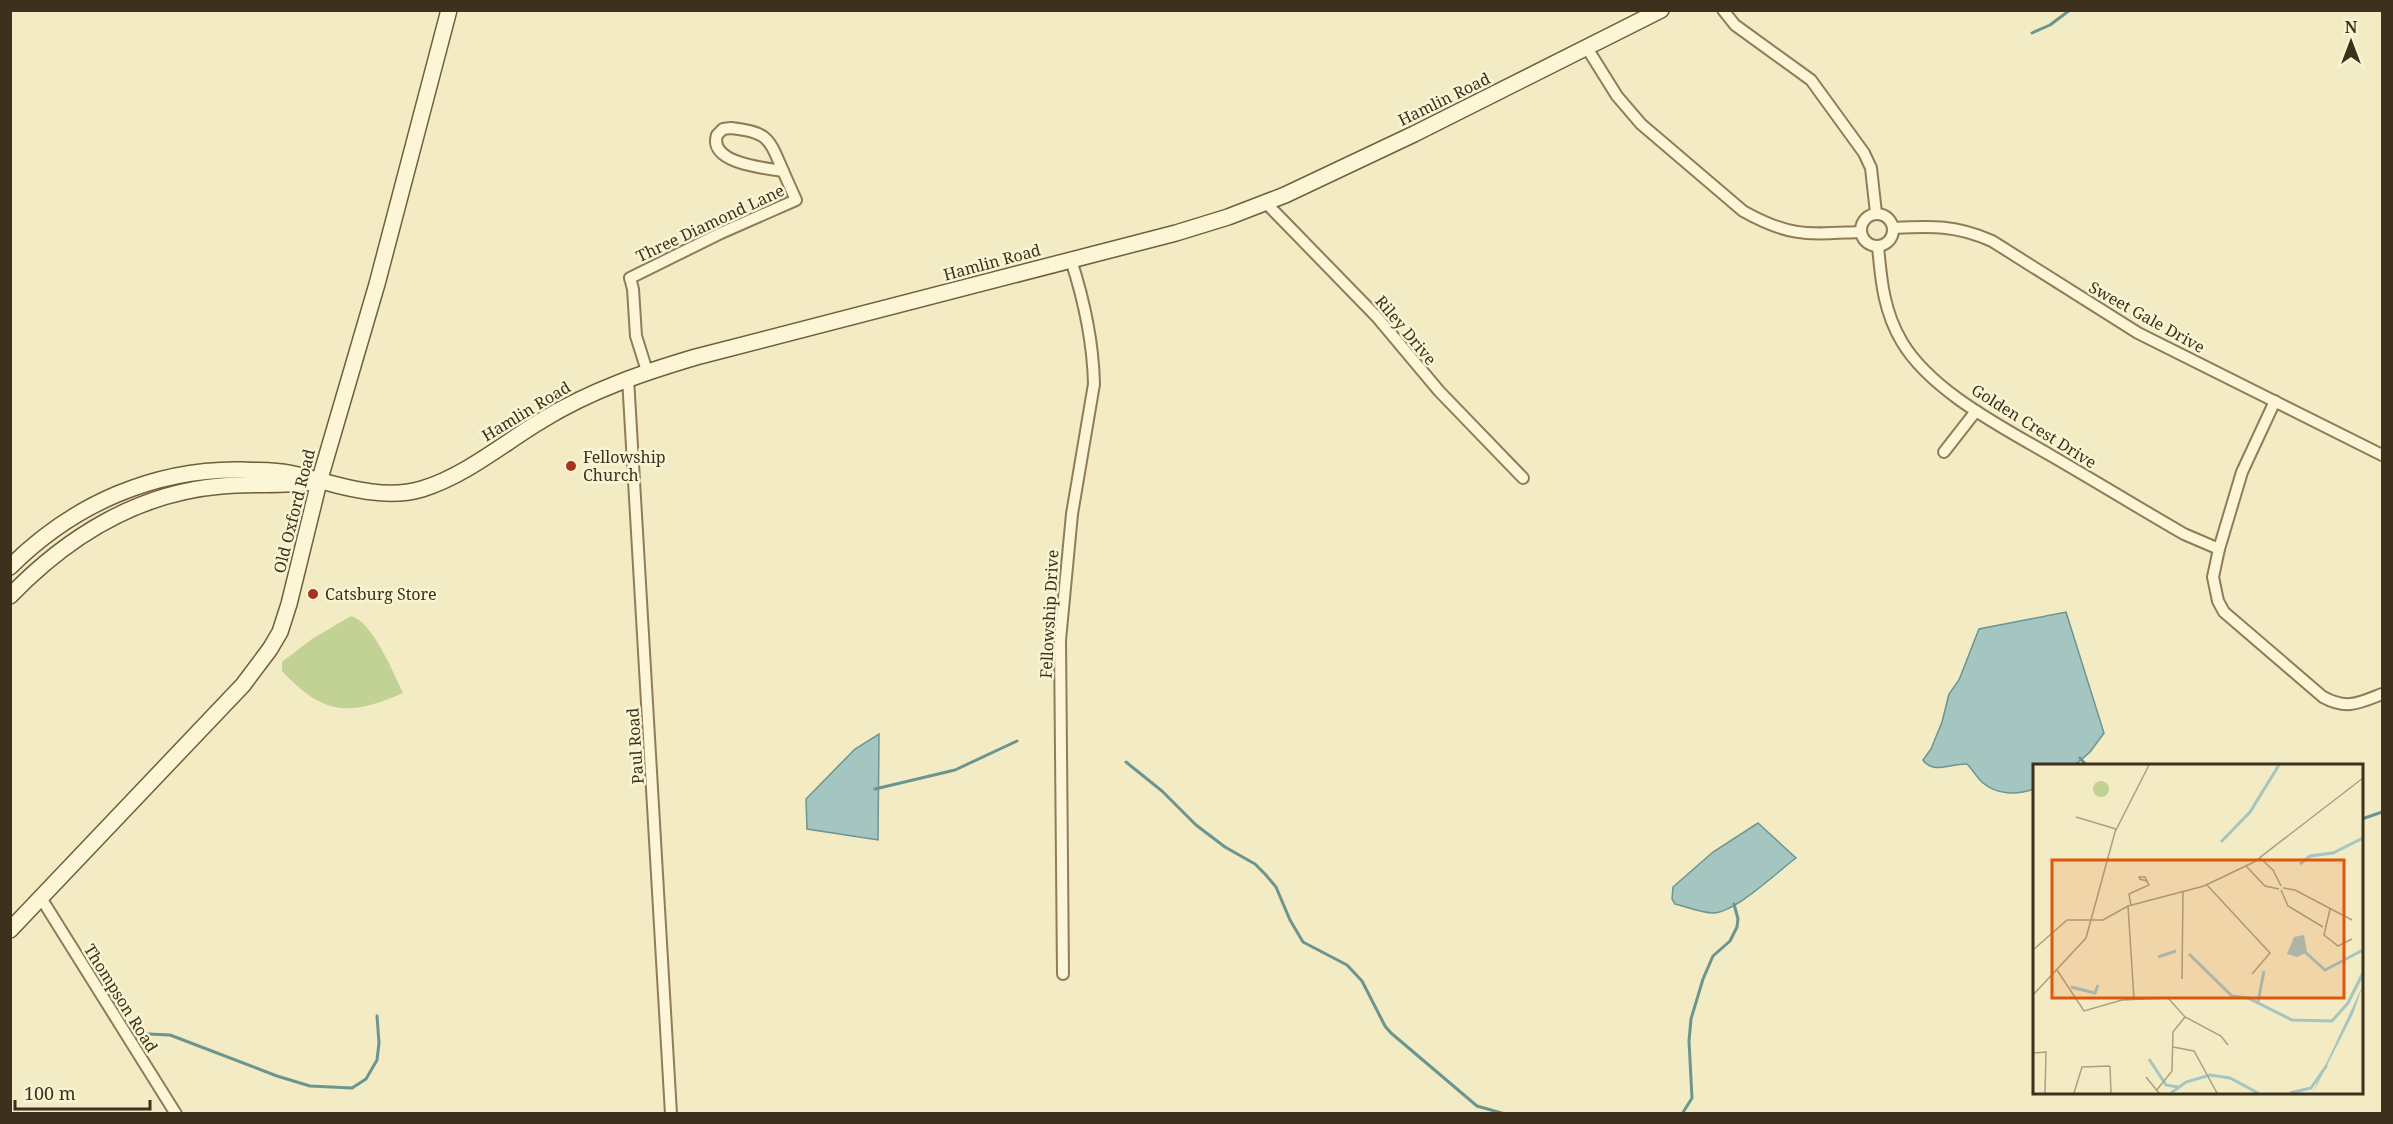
<svg xmlns="http://www.w3.org/2000/svg" width="2393" height="1124" font-family="'Noto Serif',serif">
<rect width="100%" height="100%" fill="#f3ebc3"/>
<path fill="#c2d295" d="M351 616C372 621 394 674 403 693 349 717 323 715 282 671V662L312 639Z"/>
<g fill="#a5c5c0" stroke="#6b9590" stroke-width="1.5">
<path d="M2066 612 2104 733 2090 752 2075 765 2034 766V789C2017 795 1997 795 1983 783 1977 778 1973 770 1967 764 1952 763 1933 775 1923 760L1931 749 1942 722 1949 694 1959 680 1979 629Z"/>
<path d="M879 734 878 840 807 829 806 799 855 749Z"/>
<path d="M1758 823 1796 858C1777 872 1734 914 1712 913 1699 912 1687 907 1675 904L1672 899 1673 887 1713 852Z"/>
</g>
<g fill="none" stroke-linecap="round" stroke-linejoin="round">
<g stroke="#6b9590" stroke-width="3">
<path d="M2032 33 2050 25 2070 10"/>
<path d="M2080 758 2087 766"/>
<path d="M1126 762 1162 791 1196 825 1225 847 1255 864 1265 874 1276 887 1290 920 1303 942 1347 965 1362 981 1385 1026 1391 1033 1477 1106 1505 1114"/>
<path d="M875 789 955 770 1017 741"/>
<path d="M2362 819 2382 812"/>
<path d="M148 1034 170 1035 277 1076 310 1086 352 1088 366 1079 377 1060 379 1043 377 1016"/>
<path d="M1682 1114 1692 1098 1689 1041 1691 1019 1703 979 1713 956 1730 941 1737 927 1738 919 1734 904"/>
</g>
<defs>
<g id="street">
<path d="M1723 10 1735 25 1811 80 1864 153 1871 168 1876 213"/>
<path d="M1587 48 1617 96 1641 124 1743 211C1791 238 1809 234 1861 232"/>
<path d="M731 128C769 132 769 139 783 171 764 168 708 163 717 135L723 129Z"/>
<path d="M1266 203 1377 317 1439 391 1523 478"/>
<circle cx="1877" cy="230" r="16"/>
<path d="M1894 228C1932 226 1956 225 1992 241L2138 333 2382 455"/>
<path d="M1878 246C1881 281 1884 312 1902 342 1931 391 2002 427 2050 455 2095 481 2139 508 2184 534L2219 549"/>
<path d="M647 371 636 336 633 289 630 278 721 233 796 200 783 171"/>
<path d="M628 378 671 1114"/>
<path d="M2275 401 2242 472 2219 549 2213 577 2218 601 2224 612 2323 697C2347 710 2359 703 2382 694"/>
<path d="M1944 452 1976 411"/>
<path d="M41 898 176 1114"/>
<path d="M1063 974 1060 640 1072 514 1094 384C1093 342 1084 300 1071 260"/>
</g>
<g id="secondary">
<path d="M10 567C73 504 155 468 243 470 258 471 274 470 289 473 332 482 378 502 422 489 467 475 505 442 544 419 592 390 642 373 696 357L1176 233 1228 217 1285 195 1414 134 1661 10"/>
<path d="M10 596C67 537 138 493 221 486 252 483 282 486 313 482"/>
<path d="M10 930 243 685 270 649 280 632 289 604 319 482 377 284 449 10"/>
</g>
</defs>
<use href="#street" stroke="#8f7d57" stroke-width="14"/>
<use href="#secondary" stroke="#715e3a" stroke-width="18"/>
<use href="#street" stroke="#fcf6d7" stroke-width="10"/>
<use href="#secondary" stroke="#fcf6d7" stroke-width="15"/>
</g>
<g fill="#a53321" stroke="#f9f4d3" stroke-width="2">
<circle cx="571" cy="466" r="6"/>
<circle cx="313" cy="594" r="6"/>
</g>
<g text-anchor="middle" stroke-width="5" stroke-linejoin="round" paint-order="stroke">
<g font-size="16" fill="#3d311d" stroke="#f9f4d3">
<text transform="translate(1444 99) rotate(-26)" y="6">Hamlin Road</text>
<text transform="translate(710 223) rotate(-25)" y="6">Three Diamond Lane</text>
<text transform="translate(992 262) rotate(-15)" y="6">Hamlin Road</text>
<text transform="translate(2147 317) rotate(29)" y="6">Sweet Gale Drive</text>
<text transform="translate(1406 330) rotate(50)" y="6">Riley Drive</text>
<text transform="translate(526 411) rotate(-31)" y="6">Hamlin Road</text>
<text transform="translate(2034 426) rotate(32)" y="6">Golden Crest Drive</text>
<text transform="translate(294 511) rotate(-76)" y="6">Old Oxford Road</text>
<text transform="translate(1049 614) rotate(-87)" y="6">Fellowship Drive</text>
<text transform="translate(635 746) rotate(-94)" y="6">Paul Road</text>
<text transform="translate(121 998) rotate(58)" y="6">Thompson Road</text>
</g>
<g font-size="16" fill="#3d311d" stroke="#f9f4d3" text-anchor="start">
<text x="583" y="463">Fellowship<tspan x="583" dy="18">Church</tspan></text>
<text x="325" y="600">Catsburg Store</text>
</g>
</g>
<g transform="translate(2033 764)">
<rect width="330" height="330" fill="#f3ebc3"/>
<path d="M60 25a8 8 0 1 1 16 0a8 8 0 1 1-16 0Z" fill="#c2d295"/>
<path d="M271 171 274 188 264 193 254 190 261 173ZM330 221 320 250 280 329 284 319Z" fill="#a5c5c0"/>
<path fill="none" stroke="#a5c5c0" stroke-width="3" d="M188 78 217 48 246 1M267 100 277 92 300 89 330 74M272 188 292 206 330 186M156 190 199 232 215 234 259 256 299 257 315 239 330 209M125 193 143 187M38 223 62 229 65 221M225 238 231 207M116 295 133 321 145 323M138 329 153 318 177 311 197 314 225 329M257 329 278 324 294 301"/>
<path fill="none" stroke="#aaa181" stroke-width="1.5" d="M43 53 83 65M227 94 240 106 248 122M213 102 232 122 246 125M106 113H112L114 117 107 115ZM174 121 237 189 219 210M250 124 262 126 319 156M248 126 255 142 290 163M95 142 101 235M98 142 96 130 116 121 114 117M297 145 291 171 305 182 319 175M0 186 34 156H70L95 142 171 122 221 98 330 14M24 206 51 247 89 236 135 234 152 253 188 272 195 281M149 215 150 128M0 231 53 174 82 68 116 1M140 283 161 287 184 329M0 289 13 288 12 329M77 302 78 329M113 313 126 329M123 327 139 307 140 268 152 253M41 329 49 303 77 302"/>
<path fill="#df570d" fill-opacity="0.15" stroke="#df570d" stroke-width="3" d="M19 96H311V234H19Z"/>
<rect width="330" height="330" fill="none" stroke="#3d311d" stroke-width="3"/>
</g>
<rect width="2393" height="1124" fill="none" stroke="#3d311d" stroke-width="24"/>
<g transform="translate(2351 42)" stroke="#f9f4d3" stroke-width="4.5" paint-order="stroke">
<path d="M0-4.5L10 22L0 15L-10 22Z" fill="#3d311d"/>
<text y="-9" font-size="16" font-weight="bold" text-anchor="middle" fill="#3d311d">N</text>
</g>
<path d="M15 1100v9h135v-9" fill="none" stroke="#3d311d" stroke-width="3"/>
<text x="24" y="1100" font-size="18" fill="#3d311d" stroke="#f9f4d3" stroke-width="4.5" paint-order="stroke">100 m</text>
</svg>
